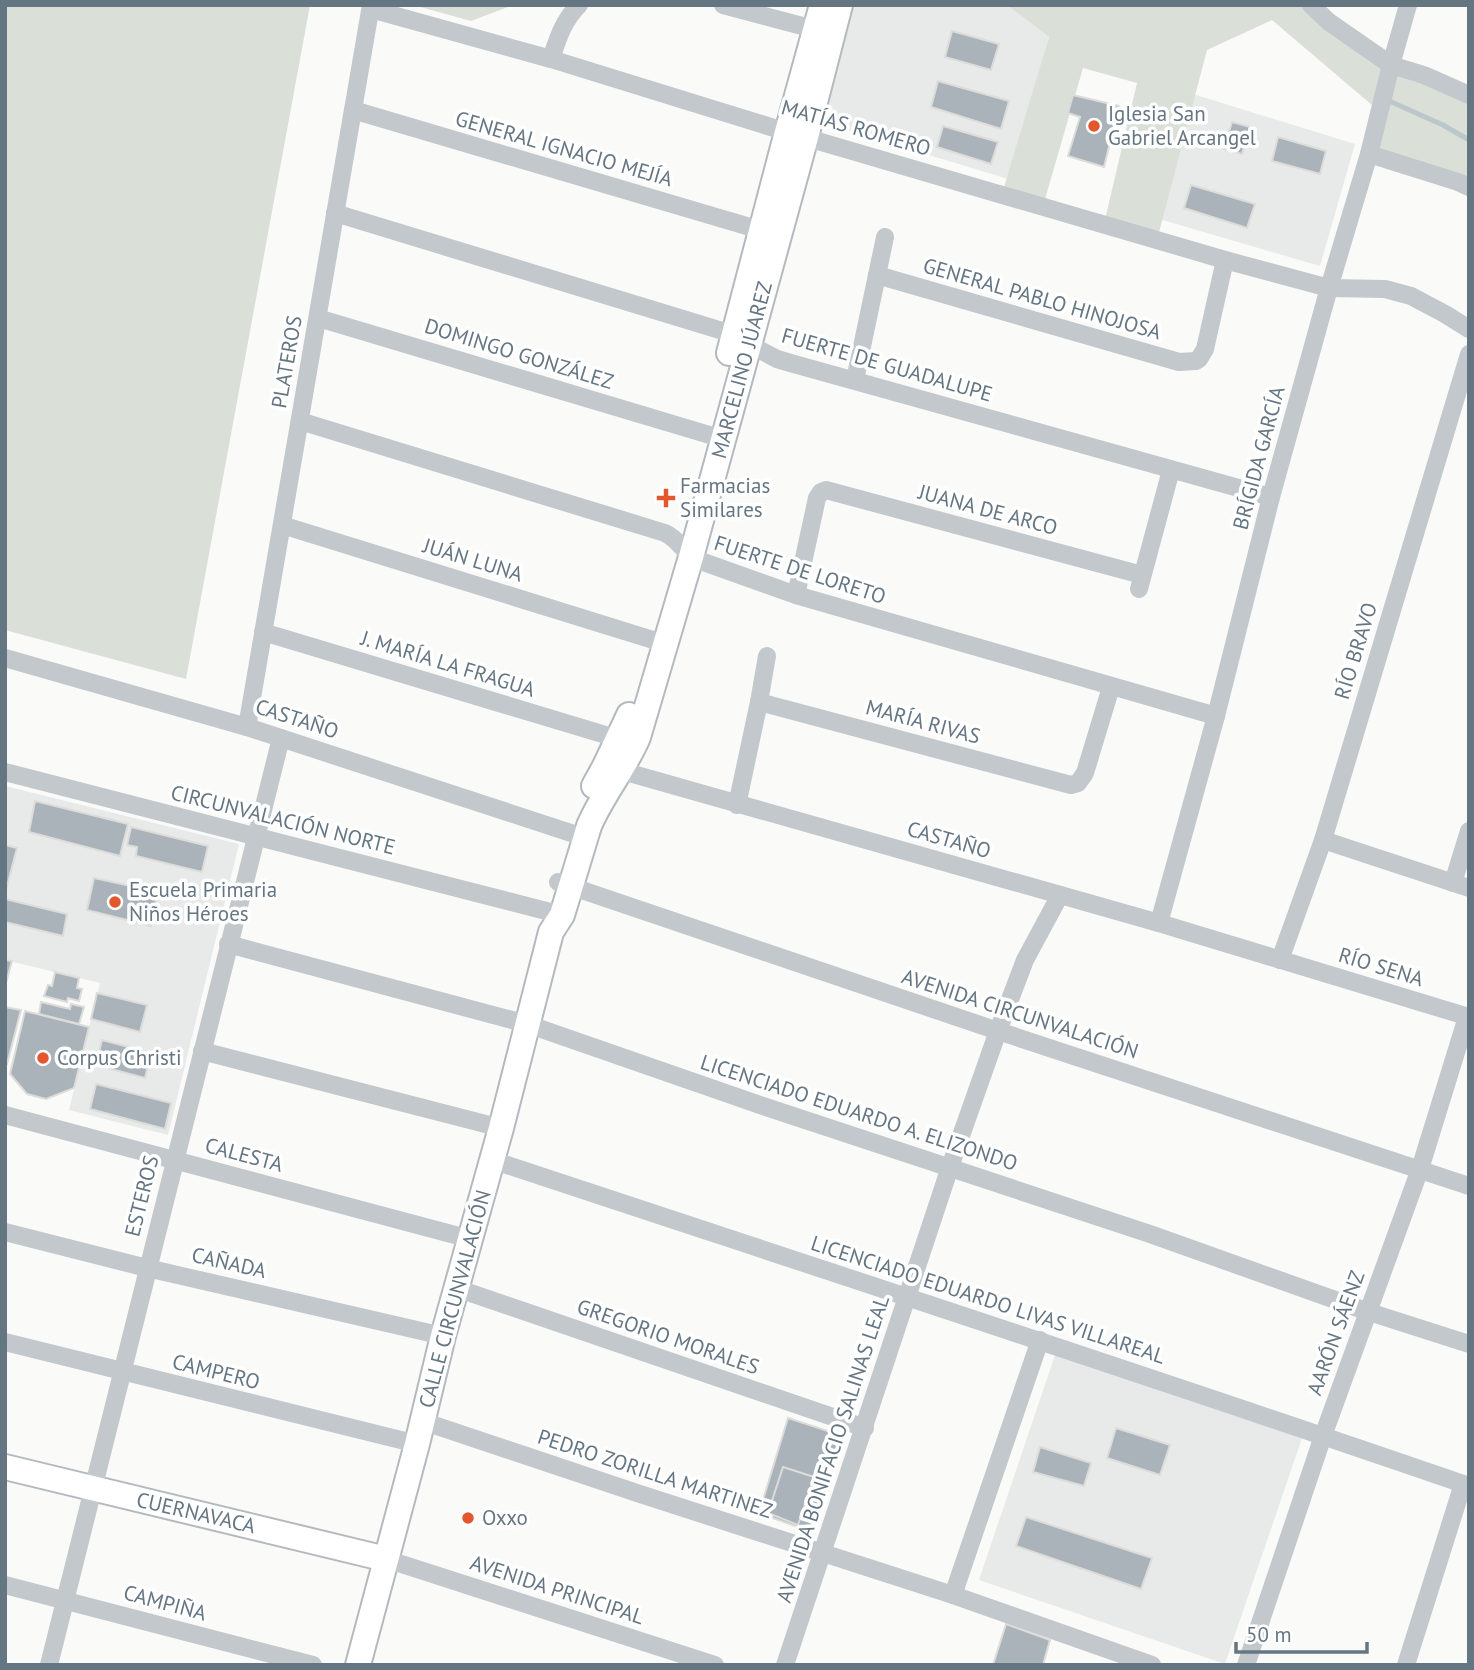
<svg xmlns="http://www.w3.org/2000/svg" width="1474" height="1670" font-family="'PT Sans',sans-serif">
<rect width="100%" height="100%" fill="#fafaf8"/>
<g fill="#e8e9e9">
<path d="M854 5H1007L1049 37 1008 179 820 122Z"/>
<path d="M1193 94 1355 144 1320 266 1159 219Z"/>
<path d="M5 786 239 844 168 1135 69 1110 100 983 5 960Z"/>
<path d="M1055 1355 1302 1438 1225 1664 979 1580Z"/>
</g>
<g fill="#dadfd7">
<path d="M5 5H310L186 679 5 630Z"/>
<path d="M413 5H513L471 21Z"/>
<path d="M1007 5H1314L1391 65 1469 95V187L1369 154 1379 111 1272 20 1207 50 1157 240 1104 224 1137 83 1083 68 1043 206 1002 194 1049 37Z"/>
</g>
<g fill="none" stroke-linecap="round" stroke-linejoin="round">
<path stroke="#bbc7cb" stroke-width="5" d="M1387 100 1443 125 1469 140"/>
</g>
<g fill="#aab3b9" stroke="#dcdcda" stroke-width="2">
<path d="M952 31 999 44 991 70 945 57Z"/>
<path d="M938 81 1009 101 1001 129 931 107Z"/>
<path d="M1073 95 1119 106 1104 167 1068 156 1080 117 1068 113Z"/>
<path d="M1232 122 1250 127 1242 154 1224 149Z"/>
<path d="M943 126 998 142 991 164 937 147Z"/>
<path d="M1278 137 1326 151 1320 174 1272 161Z"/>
<path d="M1191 185 1255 204 1247 228 1184 208Z"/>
<path d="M35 801 128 824 120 856 29 832Z"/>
<path d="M131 827 208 846 202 872 136 856 137 847 127 845Z"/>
<path d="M5 845 17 848 5 894Z"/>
<path d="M94 878 158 892 151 926 87 910Z"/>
<path d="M5 899 67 914 63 936 5 922Z"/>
<path d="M5 960 12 961 5 987Z"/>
<path d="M55 972 79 978 77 988 82 989 79 1001 68 998 67 1002 44 996 48 985 52 986Z"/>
<path d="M97 993 147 1005 140 1032 91 1019Z"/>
<path d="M41 1002 70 1009 71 1004 84 1007 79 1024 39 1014Z"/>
<path d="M5 1007 21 1010 7 1064H5Z"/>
<path d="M25 1011 89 1027 74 1088 46 1099 27 1094 10 1074Z"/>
<path d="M102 1040 151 1053 145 1078 96 1065Z"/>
<path d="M96 1084 171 1103 165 1129 90 1109Z"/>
<path d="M788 1418 834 1433 839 1441 810 1528 806 1530 759 1513Z"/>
<path d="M1116 1428 1170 1445 1160 1475 1107 1458Z"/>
<path d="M1040 1447 1091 1463 1084 1486 1033 1472Z"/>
<path d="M783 1467 814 1477 798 1525 768 1513Z"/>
<path d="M1026 1517 1152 1558 1141 1589 1016 1546Z"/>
<path d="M1006 1624 1050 1640 1043 1665H993Z"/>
</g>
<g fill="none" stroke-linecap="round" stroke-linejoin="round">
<defs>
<g id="secondary">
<path d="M729 353 787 132 822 5"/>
<path d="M594 786 605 766 629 715"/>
<path d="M5 1467 386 1559"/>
<path d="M358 1665 417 1444 443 1336 501 1128 551 932 562 915 589 826C602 795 625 768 638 737L691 557 806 137 840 5"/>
</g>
</defs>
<use href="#secondary" stroke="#b3babf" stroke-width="28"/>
<g stroke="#c3c8cc" stroke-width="18">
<path d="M723 5 825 32"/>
<path d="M1311 5 1329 22 1391 65 1424 75 1469 95"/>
<path d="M371 9 551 59 787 132 1225 260 1329 288 1385 289 1411 296 1445 314 1469 329"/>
<path d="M551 59C558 38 563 21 579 5"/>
<path d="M353 110 770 233"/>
<path d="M1369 154 1458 182 1469 187"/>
<path d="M335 213 726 332 777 359 794 364 1271 497"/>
<path d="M877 275 1179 362 1196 361 1199 359 1205 349 1225 260"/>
<path d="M318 318 723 439"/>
<path d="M855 380 885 237"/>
<path d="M300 421 665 533C678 539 683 551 695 559L796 595 1216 716"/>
<path d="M282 525 666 644"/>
<path d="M1139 589 1171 470"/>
<path d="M796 595 817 498 821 492 826 490 1142 575"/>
<path d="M263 632 629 742"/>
<path d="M5 658 247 727 571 833"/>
<path d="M759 702 1071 785 1078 783 1085 773 1111 687"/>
<path d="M247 727 371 5"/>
<path d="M612 768 1159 923 1469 1017"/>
<path d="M5 772 562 915"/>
<path d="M737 805 759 702 767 656"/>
<path d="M1323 840 1469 888"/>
<path d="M558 882 998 1031 1469 1186"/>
<path d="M1453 883 1469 831"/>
<path d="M1159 923 1216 716 1271 497 1329 288 1369 154 1391 65 1408 5"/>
<path d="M228 944 527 1024 760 1105 1150 1234 1369 1312 1469 1344"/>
<path d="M1280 960 1323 840 1469 354"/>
<path d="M202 1051 501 1128"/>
<path d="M5 1115 470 1239"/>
<path d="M492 1160C818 1268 1144 1374 1469 1486"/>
<path d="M5 1232 147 1268 443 1336"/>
<path d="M456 1288 865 1428"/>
<path d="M5 1342 417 1444"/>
<path d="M422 1421 640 1494 953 1595 1152 1665"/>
<path d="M386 1559 715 1665"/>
<path d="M5 1585 313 1665"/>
<path d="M953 1595 1040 1340"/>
<path d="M49 1665 281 738"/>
<path d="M785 1665 950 1167 998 1031 1025 960 1060 895"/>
<path d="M1246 1665 1323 1436 1420 1169 1467 1017"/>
<path d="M1406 1665 1463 1484"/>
</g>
<use href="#secondary" stroke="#fff" stroke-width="24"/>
</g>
<g fill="#e4572e" stroke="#fff" stroke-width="2.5">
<circle cx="1094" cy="126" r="7"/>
<path d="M662.5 487.5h7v7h7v7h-7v7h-7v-7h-7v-7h7z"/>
<circle cx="115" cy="902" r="7"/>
<circle cx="43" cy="1058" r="7"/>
<circle cx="468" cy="1518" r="7"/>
</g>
<g text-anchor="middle" stroke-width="7" stroke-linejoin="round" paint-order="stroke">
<g font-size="21" fill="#657683" stroke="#fff" text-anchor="start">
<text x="1108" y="121">Iglesia San<tspan x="1108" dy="24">Gabriel Arcangel</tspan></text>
<text x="680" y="493">Farmacias<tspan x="680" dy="24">Similares</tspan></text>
<text x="129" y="897">Escuela Primaria<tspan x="129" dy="24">Niños Héroes</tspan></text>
<text x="57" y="1065">Corpus Christi</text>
<text x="482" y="1525">Oxxo</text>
</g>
<g font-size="21" fill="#657683" stroke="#fff">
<text transform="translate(856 128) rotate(16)" y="7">MATÍAS ROMERO</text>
<text transform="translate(564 149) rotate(16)" y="7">GENERAL IGNACIO MEJÍA</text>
<text transform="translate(1042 299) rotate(16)" y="7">GENERAL PABLO HINOJOSA</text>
<text transform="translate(519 354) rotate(17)" y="7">DOMINGO GONZÁLEZ</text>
<text transform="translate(287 362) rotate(-80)" y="7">PLATEROS</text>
<text transform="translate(887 365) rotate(16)" y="7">FUERTE DE GUADALUPE</text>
<text transform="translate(742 370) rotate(-75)" y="7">MARCELINO JÚAREZ</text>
<text transform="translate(1259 458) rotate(-75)" y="7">BRÍGIDA GARCÍA</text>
<text transform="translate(988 510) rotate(15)" y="7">JUANA DE ARCO</text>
<text transform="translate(473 560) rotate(17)" y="7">JUÁN LUNA</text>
<text transform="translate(800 570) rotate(18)" y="7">FUERTE DE LORETO</text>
<text transform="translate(1356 651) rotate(-73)" y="7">RÍO BRAVO</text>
<text transform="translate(448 664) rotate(17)" y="7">J. MARÍA LA FRAGUA</text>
<text transform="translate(297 719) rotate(18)" y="7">CASTAÑO</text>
<text transform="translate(923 722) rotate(15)" y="7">MARÍA RIVAS</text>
<text transform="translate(283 820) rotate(14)" y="7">CIRCUNVALACIÓN NORTE</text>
<text transform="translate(949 840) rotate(16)" y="7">CASTAÑO</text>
<text transform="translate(1381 967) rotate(17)" y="7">RÍO SENA</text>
<text transform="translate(1020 1014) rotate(18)" y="7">AVENIDA CIRCUNVALACIÓN</text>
<text transform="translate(859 1113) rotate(18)" y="7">LICENCIADO EDUARDO A. ELIZONDO</text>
<text transform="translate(244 1155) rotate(15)" y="7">CALESTA</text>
<text transform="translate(142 1196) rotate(-76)" y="7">ESTEROS</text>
<text transform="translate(229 1263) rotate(13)" y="7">CAÑADA</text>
<text transform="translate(455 1299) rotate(-75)" y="7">CALLE CIRCUNVALACIÓN</text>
<text transform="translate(988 1300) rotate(18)" y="7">LICENCIADO EDUARDO LIVAS VILLAREAL</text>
<text transform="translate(1336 1333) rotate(-70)" y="7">AARÓN SÁENZ</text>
<text transform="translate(668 1337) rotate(19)" y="7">GREGORIO MORALES</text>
<text transform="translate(216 1372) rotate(14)" y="7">CAMPERO</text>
<text transform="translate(833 1449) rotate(-72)" y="7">AVENIDA BONIFACIO SALINAS LEAL</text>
<text transform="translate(655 1474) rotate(18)" y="7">PEDRO ZORILLA MARTINEZ</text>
<text transform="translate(196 1513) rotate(13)" y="7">CUERNAVACA</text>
<text transform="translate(557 1590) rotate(18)" y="7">AVENIDA PRINCIPAL</text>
<text transform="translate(165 1603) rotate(15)" y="7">CAMPIÑA</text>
</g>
</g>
<rect width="1474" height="1670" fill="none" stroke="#657683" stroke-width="14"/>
<path d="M1236 1642v10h131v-10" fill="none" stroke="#657683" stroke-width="3.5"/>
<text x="1246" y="1642" font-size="21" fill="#657683" stroke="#ffffff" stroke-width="5" paint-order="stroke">50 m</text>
</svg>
